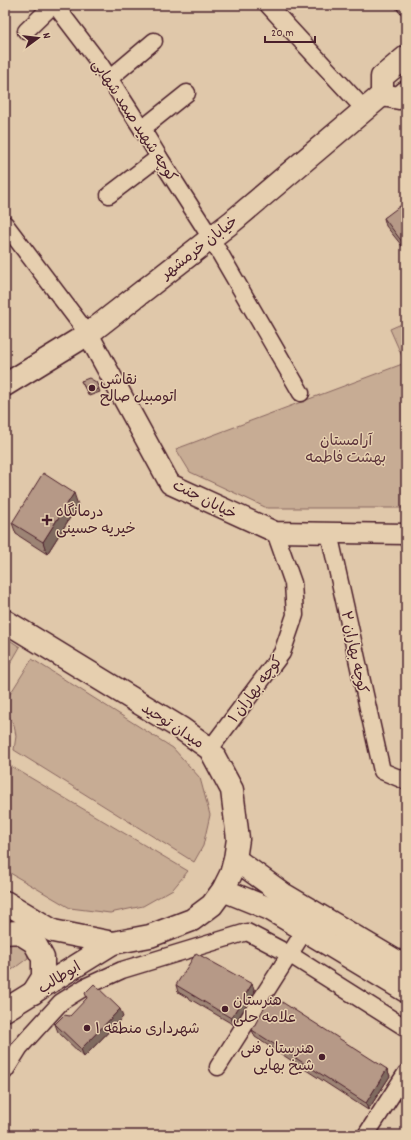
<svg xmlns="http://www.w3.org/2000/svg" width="411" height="1140" font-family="Dekko,'Playpen Sans Arabic',sans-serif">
<rect width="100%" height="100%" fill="#e0c8aa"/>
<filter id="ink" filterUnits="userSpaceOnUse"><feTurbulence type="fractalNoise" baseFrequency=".025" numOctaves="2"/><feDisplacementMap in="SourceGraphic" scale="8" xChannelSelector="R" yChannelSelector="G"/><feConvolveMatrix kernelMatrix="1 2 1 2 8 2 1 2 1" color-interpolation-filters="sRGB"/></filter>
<g filter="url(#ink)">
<g fill="#c7ac94" stroke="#886660">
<path d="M406 322V508H267L190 472 176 449 405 363 390 329Z"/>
<path d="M5 637 20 647 5 673Z"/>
<path d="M32 659 173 748 200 778 210 815 203 846 194 862 14 750 16 736 14 725 5 709V702Z"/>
<path d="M9 765 188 871 173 889 143 906 110 913 70 908 5 870V767Z"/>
<path d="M12 941 27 949 28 958 5 975V944Z"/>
</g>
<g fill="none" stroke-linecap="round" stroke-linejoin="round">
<defs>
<g id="minor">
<path d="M55 5 100 64 142 129 159 157 211 238 301 393"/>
<path d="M268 5 365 110"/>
<path d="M405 5 406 6"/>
<path d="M26 31 53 5"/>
<path d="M109 79 154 41"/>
<path d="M142 129 187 93"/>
<path d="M109 195 159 157"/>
<path d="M5 224 88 334"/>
<path d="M329 533 382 771 406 781"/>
<path d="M210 749 282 653 295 615 293 583 275 532"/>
<path d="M218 1067 305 930"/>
<path d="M5 1071 20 1047 61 1002 85 987 122 970 247 932 289 954 406 1028"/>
<path d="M366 1135 406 1073"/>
</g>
<path id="tertiary" d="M88 334 170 484 275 532 406 534"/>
<g id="secondary">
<path d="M382 95 399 98 406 92"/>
<path d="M5 385 88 334 233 221 382 95V77L406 57"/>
<path d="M5 621 182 729 210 749 232 790 238 839 235 859 231 874 223 890 212 905 192 920 150 936 113 943 53 931 5 902"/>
<path d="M235 859 283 894 406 967"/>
<path d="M223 890 270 909 406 991"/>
<path d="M5 933 18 932 34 942 43 958V977L33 993"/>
<path d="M5 1010 113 943"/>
</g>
</defs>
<use href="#minor" stroke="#4a1f2b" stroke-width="19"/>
<use href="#tertiary" stroke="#4a1f2b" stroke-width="23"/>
<use href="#secondary" stroke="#4a1f2b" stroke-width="25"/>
<use href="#minor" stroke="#e6cfaf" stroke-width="16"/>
<use href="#tertiary" stroke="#e6cfaf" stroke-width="20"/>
<use href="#secondary" stroke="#e6cfaf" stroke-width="22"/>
</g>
<g fill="#9d8474" stroke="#4a1f2b">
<path d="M406 206V251L386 226 384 218Z"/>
<path d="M81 381 96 382 100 392 89 396Z"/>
<path d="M78 505 47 554 16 534 12 523Z"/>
<path d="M252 984 255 992 234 1025 178 992 176 985Z"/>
<path d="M70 1016 123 1017 84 1057 58 1032 55 1024Z"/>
<path d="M252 1030 387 1069 390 1076 368 1110 255 1037Z"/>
</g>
<g fill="#7f6b5e" stroke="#4a1f2b">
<path d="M74 493 78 505 47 554 43 542Z"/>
<path d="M252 984 255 992 234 1025 231 1018Z"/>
<path d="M120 1009 123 1017 84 1057 81 1049Z"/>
<path d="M387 1069 390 1076 368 1110 366 1103Z"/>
</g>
<g fill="#b69987" stroke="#4a1f2b">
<path d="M404 203 406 206V247L384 218Z"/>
<path d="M89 378 96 382 99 389 88 393 81 381Z"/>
<path d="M43 473 74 493 43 542 12 523Z"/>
<path d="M196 953 252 984 231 1018 176 985Z"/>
<path d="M94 984 120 1009 81 1049 55 1024 64 1015 70 1016 87 998 85 993Z"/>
<path d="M271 995 387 1069 366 1103 252 1030Z"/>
</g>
</g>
<g fill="#4a1f2b" stroke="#e6cfaf" stroke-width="1.5">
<circle cx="92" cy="388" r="4"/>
<path d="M45 514h4v4h4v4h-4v4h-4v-4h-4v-4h4z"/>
<circle cx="225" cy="1009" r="4"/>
<circle cx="87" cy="1028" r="4"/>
<circle cx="322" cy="1057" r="4"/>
</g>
<g text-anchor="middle" stroke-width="3" stroke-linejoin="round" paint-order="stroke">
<g font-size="15" fill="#4a1f2b" stroke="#e6cfaf">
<text transform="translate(135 120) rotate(57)" y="5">کوچه شهید صمد شهابی</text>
<text transform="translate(199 247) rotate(-38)" y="5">خیابان خرمشهر</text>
<text transform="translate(205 499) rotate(27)" y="5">خیابان جنت</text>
<text transform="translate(355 652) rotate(78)" y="5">کوچه بهاران ۲</text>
<text transform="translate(255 689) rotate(-53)" y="5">کوچه بهاران ۱</text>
<text transform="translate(173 725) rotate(33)" y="5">میدان توحید</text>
<text transform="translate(59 977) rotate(-32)" y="5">ابوطالب</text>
</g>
<g font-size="15" fill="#4a1f2b" stroke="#e6cfaf" text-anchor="start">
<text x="100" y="384">نقاشی<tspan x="100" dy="17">اتومبیل صالح</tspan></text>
<text x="56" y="516">درمانگاه<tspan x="56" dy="17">خیریه حسینی</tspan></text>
<text x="233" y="1005">هنرستان<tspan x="233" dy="17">علامه حلی</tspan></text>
<text x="95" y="1033">شهرداری منطقه ۱</text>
<text x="314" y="1053" text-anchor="end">هنرستان فنی<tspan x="314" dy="17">شیخ بهایی</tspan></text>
</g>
<g font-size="15" fill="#5d343b" stroke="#e6cfaf">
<text x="346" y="445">آرامستان<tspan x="346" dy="17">بهشت فاطمه</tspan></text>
</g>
</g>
<rect width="411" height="1140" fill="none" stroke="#e6cfaf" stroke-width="20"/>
<rect x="10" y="10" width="391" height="1120" fill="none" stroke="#4a1f2b" stroke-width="1.5" filter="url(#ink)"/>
<g transform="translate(38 38) rotate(75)" stroke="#e6cfaf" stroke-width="3" paint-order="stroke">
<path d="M0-3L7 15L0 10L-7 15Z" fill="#4a1f2b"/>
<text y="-6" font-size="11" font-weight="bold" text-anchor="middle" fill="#4a1f2b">N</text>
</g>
<path d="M265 36v6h50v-6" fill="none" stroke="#4a1f2b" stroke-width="2"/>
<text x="271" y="36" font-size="12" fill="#4a1f2b" stroke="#e6cfaf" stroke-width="3" paint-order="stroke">20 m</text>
</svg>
